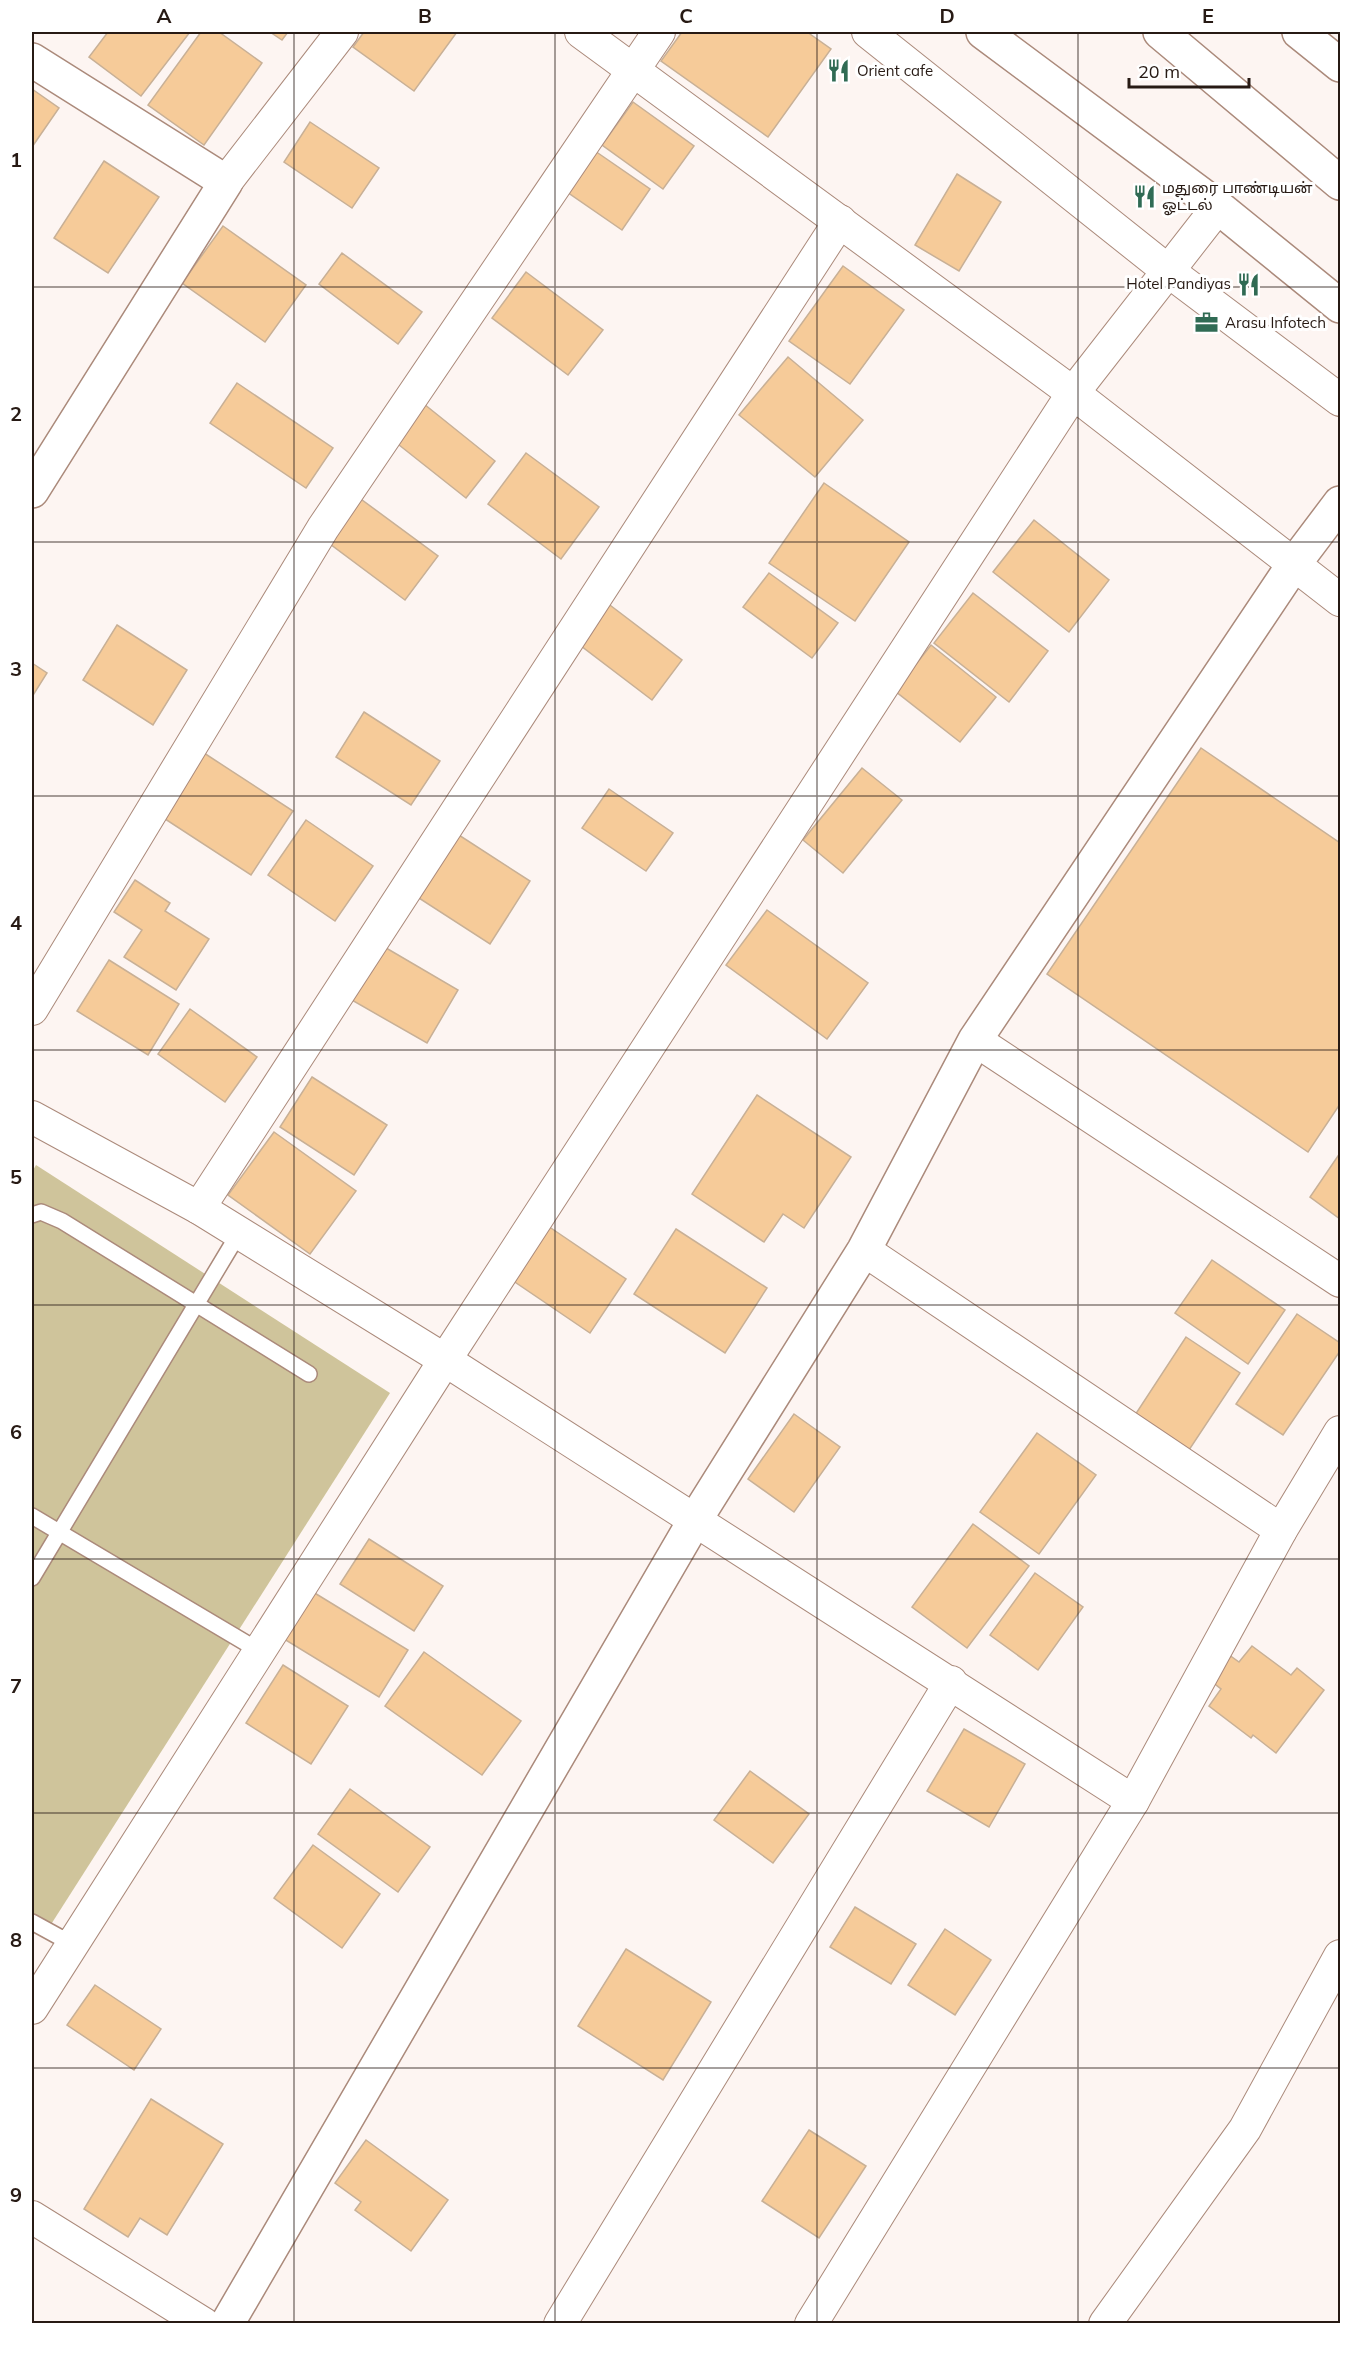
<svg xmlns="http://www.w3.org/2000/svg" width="1372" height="2355" font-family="Mulish,'Noto Sans Tamil',sans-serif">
<rect width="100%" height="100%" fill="#fdf5f2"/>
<path fill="#cfc49b" d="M36 1165 390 1393 50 1926 32 1914V1172Z"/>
<g fill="#f6cb99" stroke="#c8b096" stroke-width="1.5">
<path d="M108 32H190L141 96 89 57Z"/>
<path d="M201 32H219L262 63 204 145 148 105Z"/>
<path d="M270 32H288L282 40Z"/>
<path d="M364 32H457L414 91 353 47Z"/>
<path d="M682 32H807L831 49 768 137 661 61Z"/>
<path d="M32 89 59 108 32 147Z"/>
<path d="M633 102 694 146 663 189 602 145Z"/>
<path d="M310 122 379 168 352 208 284 162Z"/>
<path d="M595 151 650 189 622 230 567 192Z"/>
<path d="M104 161 159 197 108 273 54 238Z"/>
<path d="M957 174 1001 202 959 271 915 245Z"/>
<path d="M223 226 306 285 265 342 182 283Z"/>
<path d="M342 253 422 312 398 344 319 284Z"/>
<path d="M843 266 904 310 850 384 789 341Z"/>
<path d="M526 272 603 330 568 375 492 318Z"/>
<path d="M788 357 863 420 815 477 739 415Z"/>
<path d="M237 383 333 448 306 488 210 423Z"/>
<path d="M424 404 495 461 466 498 394 441Z"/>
<path d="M526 453 599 507 561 559 488 504Z"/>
<path d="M824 483 909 542 855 621 769 563Z"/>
<path d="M354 494 438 556 405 600 322 538Z"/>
<path d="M1034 520 1109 580 1069 632 993 572Z"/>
<path d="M769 573 838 623 812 658 743 607Z"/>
<path d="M973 593 1048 651 1009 702 934 643Z"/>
<path d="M598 596 682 660 652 700 568 636Z"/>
<path d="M117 625 187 670 153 725 83 680Z"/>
<path d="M931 645 996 697 960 742 895 691Z"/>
<path d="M32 663 47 673 32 697Z"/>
<path d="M364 712 440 761 411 805 336 757Z"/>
<path d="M1201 748 1340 843V1104L1308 1152 1047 974Z"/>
<path d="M204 753 293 811 251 875 162 817Z"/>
<path d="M862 768 902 800 843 873 803 840Z"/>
<path d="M609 789 673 833 646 871 582 828Z"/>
<path d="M306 820 373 866 335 921 268 875Z"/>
<path d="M448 828 530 881 490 944 408 891Z"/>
<path d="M135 880 170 903 165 911 209 939 176 990 124 957 142 930 114 912Z"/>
<path d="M767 910 868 983 827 1039 726 965Z"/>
<path d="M381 945 458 990 427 1043 350 999Z"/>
<path d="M109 960 179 1004 148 1055 77 1011Z"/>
<path d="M190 1009 257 1057 225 1102 158 1054Z"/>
<path d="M312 1077 387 1125 354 1175 280 1127Z"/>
<path d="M757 1095 851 1157 804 1228 783 1214 764 1242 692 1194Z"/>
<path d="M274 1132 356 1191 310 1254 228 1195Z"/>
<path d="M1338 1156 1340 1158V1219L1310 1197Z"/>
<path d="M545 1224 626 1279 590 1333 509 1278Z"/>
<path d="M676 1229 767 1288 725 1353 634 1294Z"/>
<path d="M1212 1260 1285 1310 1248 1364 1175 1313Z"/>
<path d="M1297 1314 1340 1343V1351L1283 1435 1236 1404Z"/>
<path d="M1186 1337 1240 1373 1189 1450 1135 1415Z"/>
<path d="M794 1414 840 1447 794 1512 748 1479Z"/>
<path d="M1037 1433 1096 1475 1039 1554 980 1512Z"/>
<path d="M973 1524 1029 1566 967 1648 912 1607Z"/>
<path d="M369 1539 443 1586 414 1631 340 1584Z"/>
<path d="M1035 1573 1083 1607 1038 1670 990 1635Z"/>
<path d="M313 1592 408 1650 379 1697 284 1639Z"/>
<path d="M1252 1646 1291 1675 1297 1668 1324 1690 1276 1753 1253 1735 1251 1738 1209 1706 1221 1689 1206 1677 1225 1652 1239 1662Z"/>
<path d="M424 1652 521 1721 482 1775 385 1706Z"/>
<path d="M283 1665 348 1706 311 1764 246 1723Z"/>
<path d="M964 1729 1025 1764 989 1827 927 1791Z"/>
<path d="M750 1771 809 1814 773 1863 714 1820Z"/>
<path d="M350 1789 430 1847 398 1892 318 1834Z"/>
<path d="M313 1845 380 1894 342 1948 274 1898Z"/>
<path d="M855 1907 916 1944 891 1984 830 1947Z"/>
<path d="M945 1929 991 1960 955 2015 908 1985Z"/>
<path d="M626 1949 711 2002 663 2080 578 2026Z"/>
<path d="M95 1985 161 2029 134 2070 67 2025Z"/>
<path d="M151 2099 223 2144 167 2235 140 2218 128 2237 84 2209Z"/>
<path d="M809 2130 866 2166 819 2238 762 2201Z"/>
<path d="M366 2140 448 2200 411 2251 355 2210 361 2202 335 2183Z"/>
</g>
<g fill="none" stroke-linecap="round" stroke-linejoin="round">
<defs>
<g id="lane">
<path d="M32 1215 41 1212 62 1221 309 1374"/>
<path d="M32 1516 251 1646"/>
<path d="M32 1578 239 1233"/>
<path d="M32 1922 63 1939 75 1931"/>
</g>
<g id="street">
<path d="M581 32 1073 393 1340 600"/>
<path d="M868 32 1167 270 1340 400"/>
<path d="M226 182 342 32"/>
<path d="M32 1009 323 528 659 32"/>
<path d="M975 1040 1340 1281"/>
<path d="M32 1117 199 1208 445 1360 1133 1801"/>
<path d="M199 1208 840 221"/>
<path d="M864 1250 1281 1530"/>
<path d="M32 2008 445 1360 1073 393 1218 207"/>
<path d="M32 2217 204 2324"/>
<path d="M560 2324 951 1682"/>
<path d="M811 2324 1133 1801 1281 1530 1340 1432"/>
<path d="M1105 2324 1245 2129 1340 1956"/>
</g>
<g id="secondary">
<path d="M1299 32 1340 65"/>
<path d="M32 60 226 182 32 491"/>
<path d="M227 2324 695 1520 864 1250 975 1040 1294 564 1340 503"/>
</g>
<g id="highway">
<path d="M983 32 1218 207 1340 306"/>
<path d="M1160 32 1340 183"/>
</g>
</defs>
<use href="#lane" stroke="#ab8a7b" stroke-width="18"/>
<use href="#street" stroke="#ab8a7b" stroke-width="34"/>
<use href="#secondary" stroke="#ab8a7b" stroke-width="36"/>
<use href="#highway" stroke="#ab8a7b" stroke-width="36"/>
<use href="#lane" stroke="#fff" stroke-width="15"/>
<use href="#street" stroke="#fff" stroke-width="32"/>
<use href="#secondary" stroke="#fff" stroke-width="33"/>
<use href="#highway" stroke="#fff" stroke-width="33"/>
</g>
<path fill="none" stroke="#271a14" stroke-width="1.5" stroke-opacity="0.55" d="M294 32V2324M555 32V2324M817 32V2324M1078 32V2324M32 287H1340M32 542H1340M32 796H1340M32 1050H1340M32 1305H1340M32 1559H1340M32 1813H1340M32 2068H1340"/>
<defs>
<symbol id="restaurant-bare" viewBox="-9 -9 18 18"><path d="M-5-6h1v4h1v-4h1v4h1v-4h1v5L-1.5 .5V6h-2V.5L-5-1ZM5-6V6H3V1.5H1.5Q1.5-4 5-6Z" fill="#306b54" stroke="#fff" stroke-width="2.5" paint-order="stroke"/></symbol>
<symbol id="office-bare" viewBox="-9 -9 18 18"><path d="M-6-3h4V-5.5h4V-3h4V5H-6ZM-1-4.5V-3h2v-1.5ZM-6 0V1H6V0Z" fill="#306b54" stroke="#fff" stroke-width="2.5" paint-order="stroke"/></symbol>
</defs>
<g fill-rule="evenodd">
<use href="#restaurant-bare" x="822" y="54" width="33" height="33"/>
<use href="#restaurant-bare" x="1128" y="180" width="33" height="33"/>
<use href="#restaurant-bare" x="1232" y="268" width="33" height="33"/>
<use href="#office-bare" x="1190" y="306" width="33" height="33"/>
</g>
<g text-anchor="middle" stroke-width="6" stroke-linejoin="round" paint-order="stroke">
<g font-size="15" fill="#271a14" stroke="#fff" text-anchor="start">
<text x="857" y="76">Orient cafe</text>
<text x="1162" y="193">மதுரை பாண்டியன்<tspan x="1162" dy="17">ஓட்டல்</tspan></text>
<text x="1231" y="289" text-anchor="end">Hotel Pandiyas</text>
<text x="1225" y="328">Arasu Infotech</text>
</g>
</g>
<rect width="1372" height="2355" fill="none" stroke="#ffffff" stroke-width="66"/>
<path d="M1129 78v9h120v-9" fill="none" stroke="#271a14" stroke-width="3"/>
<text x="1138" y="78" font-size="18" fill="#271a14" stroke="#ffffff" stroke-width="4.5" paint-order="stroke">20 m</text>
<rect x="33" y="33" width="1306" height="2289" fill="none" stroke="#271a14" stroke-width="2"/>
<g font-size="20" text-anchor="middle" font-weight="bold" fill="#271a14">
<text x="164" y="23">A</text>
<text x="425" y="23">B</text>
<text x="686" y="23">C</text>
<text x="947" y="23">D</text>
<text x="1208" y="23">E</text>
<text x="16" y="167">1</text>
<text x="16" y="421">2</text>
<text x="16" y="676">3</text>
<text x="16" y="930">4</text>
<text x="16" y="1184">5</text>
<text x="16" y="1439">6</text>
<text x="16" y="1693">7</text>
<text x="16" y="1947">8</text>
<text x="16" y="2202">9</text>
</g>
</svg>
